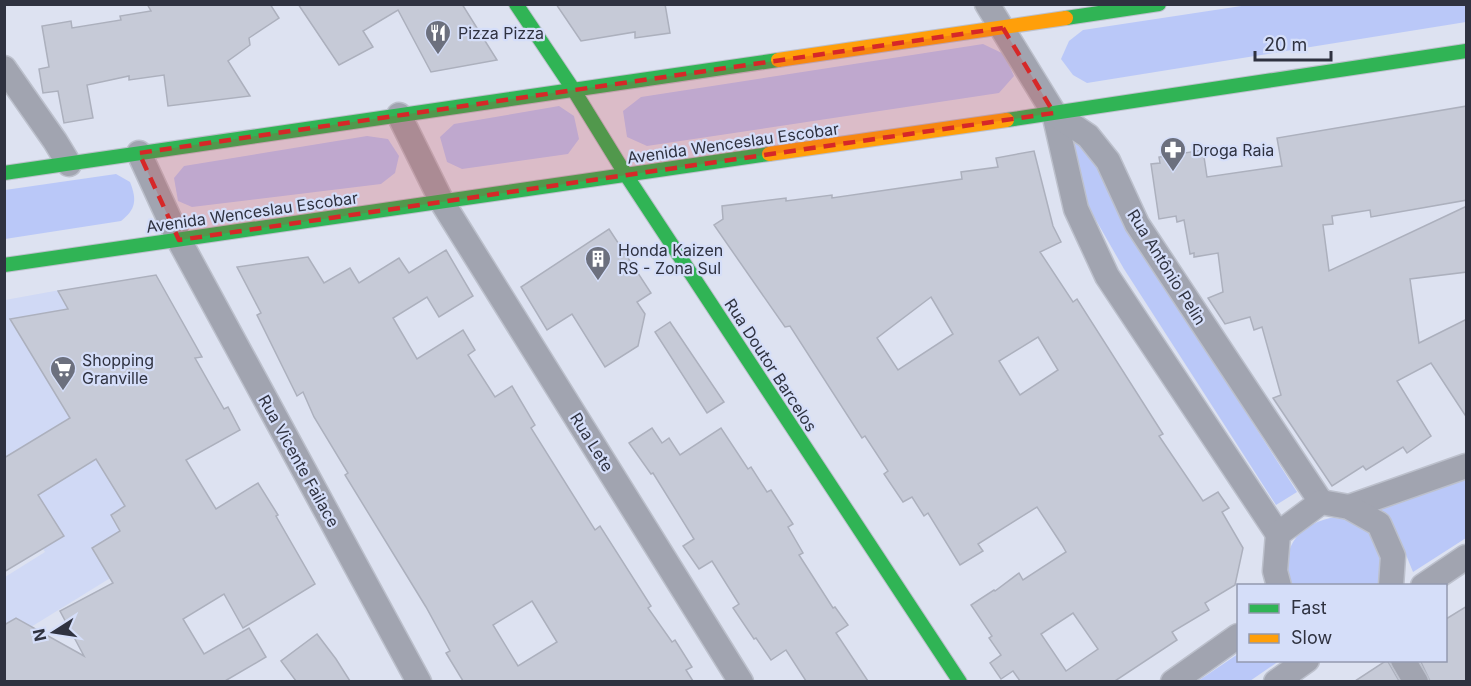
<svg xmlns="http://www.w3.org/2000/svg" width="1471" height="686" font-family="Inter,sans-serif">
<rect width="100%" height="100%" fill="#dde2f1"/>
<path fill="#d0d9f5" d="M60 290 201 522 5 643V577L45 552 5 484V300Z"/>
<g fill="#bac8f8">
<path d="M1248 5H1466V22L1087 83 1073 75 1061 59 1069 41 1083 30Z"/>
<path d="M983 44 1004 54 1014 76 999 93 647 146 627 137 623 111 641 97Z"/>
<path d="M559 106 574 116 579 139 568 154 462 169 447 162 440 137 454 124Z"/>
<path d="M367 136 388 139 399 156 395 173 381 184 192 207 178 201 174 178 184 166Z"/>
<path d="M1077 141 1089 145 1144 254 1297 492 1276 505 1124 269 1089 208 1072 149Z"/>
<path d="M116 174 130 182C137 200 136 209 121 221L5 239V190Z"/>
<path d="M1466 476V538L1413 572 1400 540 1379 508Z"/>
<path d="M1330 518C1340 518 1348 519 1358 523 1379 534 1389 564 1378 585H1291C1279 551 1296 526 1330 518Z"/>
<path d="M1238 654V660L1279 661 1250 681H1198Z"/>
</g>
<g fill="#c6cad7" stroke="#acb0bd" stroke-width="1.5" fill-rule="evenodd">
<path d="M147 4H270L279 18 249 38 250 45 228 61 250 96 168 106 164 75 129 80V76L87 85 93 118 64 123 58 91 43 93 39 69 49 67 42 26 71 21 72 28 121 20 120 16 151 11Z"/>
<path d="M298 4H462L497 60 431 72 398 10 363 31 373 47 339 65Z"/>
<path d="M556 4H665L670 33 635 38V32L581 41Z"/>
<path d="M1467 106V200L1371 217 1370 210 1332 216 1333 224 1323 225 1329 271 1467 206V272L1410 279 1419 343 1467 319V418L1431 363 1397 381 1431 436 1407 453 1403 447 1366 470 1363 466 1332 486 1273 398 1281 395 1262 327 1254 330 1250 317 1225 324 1208 298 1223 292 1218 253 1194 257V253L1190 254 1184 220 1177 222 1176 216 1159 219 1151 164 1160 163 1159 157 1203 150 1207 177 1282 166 1277 138Z"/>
<path d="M1034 151 1053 226 1061 242 1040 252 1073 302 1077 299 1163 434 1159 436 1203 501 1218 492 1229 508 1222 512 1243 548 1235 585 1205 603 1209 610 1172 632 1177 640 1115 681H1020L1013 671 1001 679 990 663 1001 655 989 638 992 636 971 605 994 590 995 591 1019 573 1023 580 1066 552 1062 545 1037 507 978 544 983 551 960 565 928 513 924 516 912 497 903 502 884 474 888 471 865 436 862 438 790 326 785 327 714 225 723 219 722 206 786 198V201L832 195V198L962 179 961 172 998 167 996 158ZM931 297 953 334 898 370 877 338ZM1038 337 1058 370 1020 395 999 361ZM1073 613 1098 649 1066 671 1041 634Z"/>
<path d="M609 229 651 293 637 302 645 314 638 346 605 367 572 314 547 330 521 287Z"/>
<path d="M446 250 473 296 439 317 427 297 393 318 417 359 463 330 475 350 468 355 495 397 512 386 535 425 531 428 595 530 600 526 651 606 648 608 672 642 675 640 692 667 686 670 693 681H463L446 653 450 651 426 607 345 475 348 473 314 417 303 392 297 396 257 315 261 313 237 267 308 257 324 283 350 268 359 283 399 258 409 273ZM532 601 557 642 518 666 493 625Z"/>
<path d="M156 275 202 357 195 358 224 409 228 407 240 430 186 460 216 509 258 483 278 515 276 516 315 584 243 628 224 594 183 619 204 654 249 628 266 657 225 681H4V625L16 618 84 656 60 611 113 583 92 548 120 531 111 515 125 506 96 459 38 495 64 536 4 572V458L70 418 10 319 68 309 58 291Z"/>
<path d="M670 322 724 402 707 413 655 332Z"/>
<path d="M652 428 662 443 669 438 680 455 721 428 748 469 751 467 767 492 771 490 793 524 788 527 803 553 799 555 833 608 835 607 848 625 836 633 868 681H806L786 650 771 660 756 638 754 639 733 608 739 604 712 561 699 569 683 546 694 539 653 473 651 474 629 443Z"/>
<path d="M1467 606V681H1430L1420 660H1446V619Z"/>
<path d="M317 634 336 659 350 681H296L281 661Z"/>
<path d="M1387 660 1399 681H1355Z"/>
</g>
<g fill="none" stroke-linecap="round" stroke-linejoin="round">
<defs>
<g id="street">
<path d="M987 4 1054 113 1076 209 1107 276 1278 534"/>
<path d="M4 68 55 141 69 164"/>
<path d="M1054 113 1088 136 1108 161 1137 224 1321 502"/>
<path d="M399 115 442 202 741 682"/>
<path d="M139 153 179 240 419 682"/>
<path d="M1349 507 1466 466"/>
<path d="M1279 586 1275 571 1278 534 1321 502 1349 507 1379 524 1393 556 1391 586"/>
<path d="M1423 586 1466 557"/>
<path d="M1403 660 1416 682"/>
<path d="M1173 682 1238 636"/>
<path d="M1276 682 1307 660"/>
</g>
<g id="fast">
<path d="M516 4 573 89 626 175 960 682"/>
<path d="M1066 18 1159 4"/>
<path d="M1007 120 1466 51"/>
<path d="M4 173 778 60"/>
<path d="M4 265 769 154"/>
</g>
<g id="slow">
<path d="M778 60 1066 18"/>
<path d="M769 154 1007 120"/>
</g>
</defs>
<use href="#street" stroke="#bcc0cc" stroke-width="27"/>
<use href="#fast" stroke="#bcc0cc" stroke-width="16"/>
<use href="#slow" stroke="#bcc0cc" stroke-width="16"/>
<use href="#street" stroke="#a1a4b0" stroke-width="24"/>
<use href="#fast" stroke="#30b455" stroke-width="14"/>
<use href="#slow" stroke="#ff9f0a" stroke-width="14"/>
</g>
<path fill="#d62828" fill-opacity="0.2" stroke="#d62828" stroke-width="4.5" stroke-dasharray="12 8" stroke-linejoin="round" d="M1003 28 1054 113 179 240 139 153Z"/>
<defs>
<symbol id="restaurant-pin" viewBox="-11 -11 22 30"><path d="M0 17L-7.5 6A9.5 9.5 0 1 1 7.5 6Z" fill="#6c707e" stroke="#d5def9"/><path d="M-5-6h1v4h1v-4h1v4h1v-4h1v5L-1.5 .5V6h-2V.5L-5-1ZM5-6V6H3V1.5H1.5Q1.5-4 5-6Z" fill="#fff"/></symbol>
<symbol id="pharmacy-pin" viewBox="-11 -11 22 30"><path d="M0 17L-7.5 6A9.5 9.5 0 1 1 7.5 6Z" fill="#6c707e" stroke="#d5def9"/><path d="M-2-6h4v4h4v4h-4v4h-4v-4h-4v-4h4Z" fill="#fff"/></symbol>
<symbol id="building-pin" viewBox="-11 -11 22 30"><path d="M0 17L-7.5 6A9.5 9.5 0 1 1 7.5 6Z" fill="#6c707e" stroke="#d5def9"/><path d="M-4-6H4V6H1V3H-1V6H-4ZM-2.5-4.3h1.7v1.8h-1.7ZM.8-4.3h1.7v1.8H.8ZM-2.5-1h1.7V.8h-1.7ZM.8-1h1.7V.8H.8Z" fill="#fff"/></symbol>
<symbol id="supermarket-pin" viewBox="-11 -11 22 30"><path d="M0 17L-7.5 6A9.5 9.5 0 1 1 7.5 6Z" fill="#6c707e" stroke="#d5def9"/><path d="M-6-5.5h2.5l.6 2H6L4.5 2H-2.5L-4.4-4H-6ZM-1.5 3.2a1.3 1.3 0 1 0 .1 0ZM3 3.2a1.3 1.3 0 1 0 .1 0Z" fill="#fff"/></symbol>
</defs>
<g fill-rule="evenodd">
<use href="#restaurant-pin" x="423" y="18" width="30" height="40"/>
<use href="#pharmacy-pin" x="1158" y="135" width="30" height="40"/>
<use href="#building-pin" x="583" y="244" width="30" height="40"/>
<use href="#supermarket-pin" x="48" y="354" width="30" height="40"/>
</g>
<g text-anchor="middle" stroke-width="4.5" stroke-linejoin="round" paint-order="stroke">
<g font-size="16" fill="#2f3240" stroke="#d5def9" text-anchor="start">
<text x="458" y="39">Pizza Pizza</text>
<text x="1192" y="156">Droga Raia</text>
<text x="618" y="256">Honda Kaizen<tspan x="618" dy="18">RS - Zona Sul</tspan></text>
<text x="82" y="366">Shopping<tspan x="82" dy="18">Granville</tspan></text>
</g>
<g font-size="16" fill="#2f3240" stroke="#d5def9">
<text transform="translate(733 143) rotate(-8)" y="6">Avenida Wenceslau Escobar</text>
<text transform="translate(252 212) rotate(-8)" y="6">Avenida Wenceslau Escobar</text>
<text transform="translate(1167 267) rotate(58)" y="6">Rua Antônio Pelin</text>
<text transform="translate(771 365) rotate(57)" y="6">Rua Doutor Barcelos</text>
<text transform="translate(592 442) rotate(58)" y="6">Rua Lete</text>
<text transform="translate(299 461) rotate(61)" y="6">Rua Vicente Failace</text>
</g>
</g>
<rect width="1471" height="686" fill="none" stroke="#2f3240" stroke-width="12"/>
<rect x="1237" y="584" width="210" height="78" fill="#d5def9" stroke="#9399af" stroke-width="1.5"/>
<rect x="1249" y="604" width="30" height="9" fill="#30b455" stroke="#9399af" stroke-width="1.5"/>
<text x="1291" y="614" font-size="18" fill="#2f3240">Fast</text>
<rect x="1249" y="634" width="30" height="9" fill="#ff9f0a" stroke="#9399af" stroke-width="1.5"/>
<text x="1291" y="644" font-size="18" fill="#2f3240">Slow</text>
<g transform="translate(54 632) rotate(258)" stroke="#d5def9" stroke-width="4.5" paint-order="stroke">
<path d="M0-4.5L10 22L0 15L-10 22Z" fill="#2f3240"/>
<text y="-9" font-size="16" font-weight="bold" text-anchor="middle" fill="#2f3240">N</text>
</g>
<path d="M1255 51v9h76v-9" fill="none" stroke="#2f3240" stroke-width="3"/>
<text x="1264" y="51" font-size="18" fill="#2f3240" stroke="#d5def9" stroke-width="4.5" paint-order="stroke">20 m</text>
</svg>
